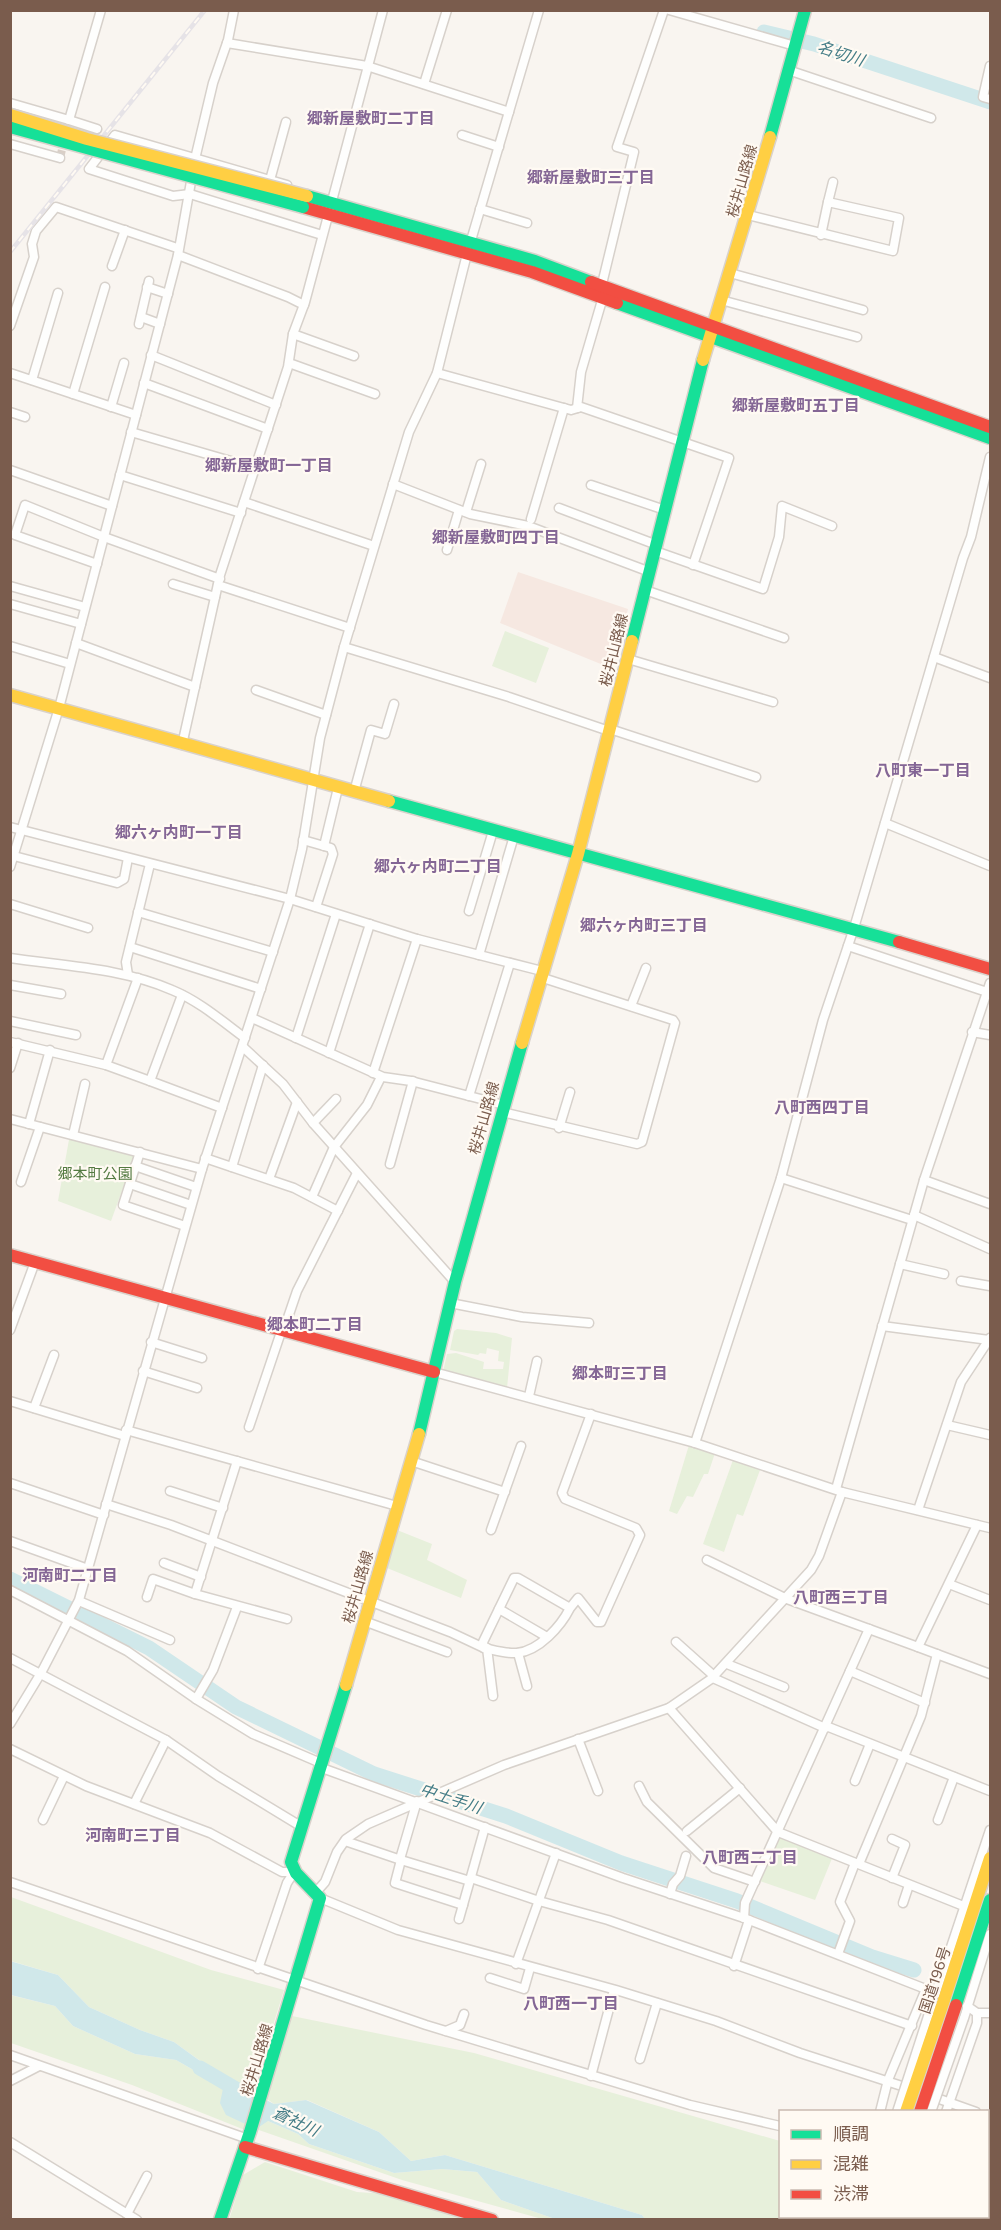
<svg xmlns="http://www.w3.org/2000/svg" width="1001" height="2230" font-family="Commissioner,'Noto Sans JP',sans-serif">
<rect width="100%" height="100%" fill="#f9f5f0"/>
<path fill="#f6e8e1" d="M518 572 628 609 613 669 500 623Z"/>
<g fill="#e7f0db">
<path d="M505 631 549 648 536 683 492 666Z"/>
<path d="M70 1134 136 1152 111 1221 58 1201Z"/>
<path d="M457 1329 496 1333 512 1338 507 1388 443 1372 447 1354 456 1353 484 1362 483 1369H503L504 1362 498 1361 499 1351 487 1348 486 1354 480 1353 478 1355 450 1350 454 1331Z"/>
<path d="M689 1445 715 1453 708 1474H704L693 1497 687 1496 677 1514 669 1511Z"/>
<path d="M733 1460 760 1470 743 1516 737 1514 724 1552 703 1544Z"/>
<path d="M397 1530 432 1544 427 1560 467 1580 461 1598 387 1568Z"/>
<path d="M779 1834 833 1856 815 1900 757 1880Z"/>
<path d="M11 1897 211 1970 284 1990 253 2090 225 2079 268 2121 298 2134 309 2144 394 2173 442 2169 477 2172 501 2200 555 2219H542L402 2180 256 2129 250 2132 132 2085 11 2043 10 1995 55 2006 73 2026 135 2054 176 2060 204 2076 224 2078 174 2042 140 2030 89 2007 58 1975 11 1961Z"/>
<path d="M292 2016 474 2053 780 2141V2216L870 2217 869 2220 645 2219 642 2215 445 2155 411 2161 379 2132 307 2100 274 2104 267 2099Z"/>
<path d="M265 2162 357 2192 387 2194 474 2220H229L243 2175Z"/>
<path d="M988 2184 990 2185V2219H895L894 2217 988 2216Z"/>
</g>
<path fill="#d0e8ea" d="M10 1961 58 1975 89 2007 140 2030 174 2042 225 2079 274 2104 306 2100 379 2132 411 2161 445 2155 642 2215 645 2219H555L501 2200 477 2172 442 2169 394 2173 309 2144 298 2134 268 2121 256 2129 226 2115 220 2103 225 2079 204 2076 176 2060 135 2054 73 2026 55 2006 11 1995Z"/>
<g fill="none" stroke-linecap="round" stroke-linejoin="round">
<g stroke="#d0e8ea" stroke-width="15">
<path d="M764 32 814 44 990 102"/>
<path d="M10 1579 149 1648 236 1707 374 1774 506 1816 621 1863 737 1901 872 1957 914 1970"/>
<path d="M200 2068 241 2092"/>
</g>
<path stroke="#d9cfc7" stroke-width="8" stroke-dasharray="8 4" stroke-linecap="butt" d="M60 158 69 120"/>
<defs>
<g id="street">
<path d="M669 10 795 46"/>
<path d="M227 43 367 66 509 112"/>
<path d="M990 66 983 97 990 99"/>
<path d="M788 70 931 118"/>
<path d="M424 84 447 10"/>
<path d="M10 103 69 120"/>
<path d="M97 129 69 120 101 10"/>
<path d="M462 135 499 147"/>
<path d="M10 144 60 158"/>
<path d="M270 180 286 122"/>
<path d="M287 185 115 135 89 169 173 196 190 194 322 235"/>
<path d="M828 202 833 182"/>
<path d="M480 209 527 223"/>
<path d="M748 215 893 251 899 218 828 202 821 235"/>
<path d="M178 255 288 297 304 305"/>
<path d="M112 266 125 230"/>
<path d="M730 273 863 310"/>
<path d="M602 284 634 152 617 147 664 10"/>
<path d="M147 287 168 294"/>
<path d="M721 300 857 337"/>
<path d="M141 317 160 324"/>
<path d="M139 324 149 281"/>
<path d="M10 326 34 257 32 244 36 231 56 207 177 248"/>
<path d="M293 334 354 356"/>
<path d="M151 355 276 405"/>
<path d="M289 363 375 394"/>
<path d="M10 373 136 415"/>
<path d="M437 373 571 410 581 407 729 458 693 565"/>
<path d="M32 380 58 293"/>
<path d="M144 383 268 429"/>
<path d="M73 394 105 287"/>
<path d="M111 407 124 363"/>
<path d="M577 408 581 372 603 297"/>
<path d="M10 412 25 417"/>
<path d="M131 432 248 466"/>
<path d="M10 470 112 506"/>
<path d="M120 475 241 513"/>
<path d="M393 484 470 514 528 526 650 572"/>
<path d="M591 485 665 510"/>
<path d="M244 502 374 546"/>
<path d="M559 508 657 545"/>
<path d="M466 512 481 464"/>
<path d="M531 519 564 408"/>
<path d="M447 550 459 510"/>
<path d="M655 551 763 589 779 537 782 506 832 526"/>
<path d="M97 564 15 535 25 505 104 537 220 579"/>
<path d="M173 584 215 597"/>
<path d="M218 585 350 628"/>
<path d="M10 586 85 607"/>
<path d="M645 590 784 638"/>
<path d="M10 604 81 624"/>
<path d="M76 643 195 687"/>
<path d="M10 646 70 664"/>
<path d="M344 647 509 697 609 731"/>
<path d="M934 657 990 678"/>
<path d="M628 659 773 702"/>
<path d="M256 690 326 715"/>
<path d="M610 729 756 777"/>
<path d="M182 745 220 575 288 367 293 334 305 302 383 10"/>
<path d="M354 792 371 730 385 734 394 704"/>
<path d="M885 823 990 866"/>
<path d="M10 827 290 899 417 939 542 971"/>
<path d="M303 840 331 848 333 854 316 907"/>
<path d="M324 846 338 788"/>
<path d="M14 856 117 883 124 879 128 858"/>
<path d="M10 867 59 708 178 255 195 159 213 83 228 40 234 10"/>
<path d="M10 904 88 928"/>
<path d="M469 911 493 831"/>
<path d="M138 912 273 952"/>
<path d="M848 946 987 992"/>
<path d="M130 947 261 989"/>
<path d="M479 955 514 836"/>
<path d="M10 958C64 966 122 968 172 990 199 1001 222 1021 245 1038"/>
<path d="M128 975 126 962 150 864"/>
<path d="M138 978 106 1065 150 1081"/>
<path d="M10 985 61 994"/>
<path d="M182 995 150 1081 222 1108"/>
<path d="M631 1006 646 968"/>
<path d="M252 1018 383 1077 411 1081 504 1105"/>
<path d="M10 1021 76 1035"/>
<path d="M972 1032 990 1035"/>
<path d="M296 1038 336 914"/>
<path d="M10 1042 106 1065"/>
<path d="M243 1047 283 1084 313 1123 455 1282"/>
<path d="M329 1053 370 924"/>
<path d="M10 1068 18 1043"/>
<path d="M373 1073 417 939"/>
<path d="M469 1096 510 963"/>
<path d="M502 1112 637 1144 642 1142 675 1023 673 1020 540 977"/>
<path d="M10 1119 202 1169"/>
<path d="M313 1123 336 1099"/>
<path d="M29 1124 50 1050"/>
<path d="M559 1128 570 1092"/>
<path d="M73 1135 85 1084"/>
<path d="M140 1152 123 1205 185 1226"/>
<path d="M205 1158 294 1188 338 1211"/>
<path d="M390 1164 413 1081"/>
<path d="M135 1166 196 1187"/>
<path d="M232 1167 263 1065"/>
<path d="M781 1178 912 1220"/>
<path d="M269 1179 297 1102"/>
<path d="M924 1180 990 1204"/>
<path d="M21 1182 40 1127"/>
<path d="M130 1184 191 1205"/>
<path d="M312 1197 334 1147 367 1105 381 1077"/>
<path d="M914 1215 990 1249"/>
<path d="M900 1264 944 1274"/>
<path d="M961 1281 990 1286"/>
<path d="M450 1303 522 1317 589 1323"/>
<path d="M882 1326 989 1340"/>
<path d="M10 1330 35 1262"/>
<path d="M283 1332 297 1291 357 1173"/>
<path d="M151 1342 202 1358"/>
<path d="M143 1371 197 1388"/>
<path d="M434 1372 695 1443 842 1492 990 1528"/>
<path d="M529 1396 537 1361"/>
<path d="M10 1401 125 1436"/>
<path d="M34 1408 54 1355"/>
<path d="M947 1425 990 1435"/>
<path d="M249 1427 281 1332"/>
<path d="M126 1430 397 1506"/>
<path d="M695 1443 781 1178 823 1020 854 928 963 558 971 537 990 457"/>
<path d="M411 1461 505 1492"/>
<path d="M10 1483 104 1515"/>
<path d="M836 1489 924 1180 990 983"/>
<path d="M170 1491 223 1508"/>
<path d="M106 1504 171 1525 450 1632 484 1648"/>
<path d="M918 1510 961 1382 990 1338"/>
<path d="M491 1530 521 1446"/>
<path d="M10 1541 88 1569"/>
<path d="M707 1560 787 1599 918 1647 977 1525"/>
<path d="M164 1563 201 1577"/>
<path d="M949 1584 990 1600"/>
<path d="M10 1590 127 1651 196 1699 253 1734 323 1764"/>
<path d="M195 1594 287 1619"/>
<path d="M147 1597 153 1579 195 1594 237 1461"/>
<path d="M79 1601 170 1640"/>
<path d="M570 1608C561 1626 539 1651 517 1653 508 1654 494 1650 484 1648L483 1642 514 1578H518L570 1608 578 1598 597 1622H601L640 1535 636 1528 565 1499 562 1493 591 1414"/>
<path d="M499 1609 547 1637"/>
<path d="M364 1621 447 1652"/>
<path d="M676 1642 714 1676"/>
<path d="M918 1647 990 1674"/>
<path d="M487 1648 493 1696"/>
<path d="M518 1653 527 1686"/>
<path d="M10 1658 166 1740 218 1776 302 1827"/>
<path d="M727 1664 784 1687"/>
<path d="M850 1671 925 1703"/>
<path d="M713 1678 825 1728"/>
<path d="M196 1699 213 1670 237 1607"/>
<path d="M669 1708 778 1832 966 1907"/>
<path d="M10 1724 41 1673 79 1600 202 1169 290 899 302 849 320 738 344 647 409 432 437 373 467 254 539 10"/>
<path d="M826 1726 990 1791"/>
<path d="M578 1739 598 1791"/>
<path d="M10 1749 86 1786 210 1833 282 1872H294"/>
<path d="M322 1768 623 1878 744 1918 936 1993"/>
<path d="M855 1781 870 1744"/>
<path d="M639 1786 647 1802 714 1868 755 1882"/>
<path d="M134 1804 166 1740"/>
<path d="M43 1820 64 1776"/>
<path d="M938 1820 954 1777"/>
<path d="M687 1831 740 1788"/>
<path d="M345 1841 401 1860"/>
<path d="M400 1859 417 1801"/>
<path d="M859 1864 921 1716 937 1654"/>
<path d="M471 1878 539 1901 608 1920 912 2026"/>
<path d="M892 1878 905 1845 892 1839"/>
<path d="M10 1882 426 2025 690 2105 780 2126"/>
<path d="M317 1891 325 1882 337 1852 346 1839 368 1824 504 1765 669 1708 711 1679 811 1570 819 1556 842 1492"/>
<path d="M670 1894 673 1884 680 1876 686 1856"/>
<path d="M320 1898 398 1930 616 1990 716 2021 800 2053 911 2089"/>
<path d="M903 1903 909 1885"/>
<path d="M463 1905 395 1883 401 1860 470 1881"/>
<path d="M744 1918 745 1903 869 1629"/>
<path d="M459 1919 485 1827"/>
<path d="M838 1954 850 1921 840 1902 855 1863"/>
<path d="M516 1964 556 1853"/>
<path d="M734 1966 749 1920"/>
<path d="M258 1969 287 1883 294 1872"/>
<path d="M490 1978 524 1989 530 1968"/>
<path d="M932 2004 990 1830"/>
<path d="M967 2006 977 2013H990"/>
<path d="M964 2018 990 1934"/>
<path d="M446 2031 460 2025 464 2014"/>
<path d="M10 2055 248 2139"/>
<path d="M640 2059 657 2003"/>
<path d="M591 2076 614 1990"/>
<path d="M10 2081 39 2066"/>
<path d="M931 2096 976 2112"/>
<path d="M880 2112 888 2080 926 1989"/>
<path d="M946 2112 977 2023V2013"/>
<path d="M988 2115 990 2116"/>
<path d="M10 2142 137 2220"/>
<path d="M988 2177 990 2178"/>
<path d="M127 2214 147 2176"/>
</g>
<g id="fast">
<path d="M770 137 805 10"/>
<path d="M307 196 535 261 591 282"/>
<path d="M617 303 990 438"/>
<path d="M632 641 703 360"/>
<path d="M389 801 899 942"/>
<path d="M419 1434 455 1282 522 1043"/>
<path d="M956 2005 990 1900"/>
<path d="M220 2220 250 2132 320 1898 296 1873 291 1862 346 1685"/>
<path d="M869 2220 870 2216"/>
</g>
<g id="slow">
<path d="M703 360 770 137"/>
<path d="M10 695 389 801"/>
<path d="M522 1043 578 854 632 641"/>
<path d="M346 1685 419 1434"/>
<path d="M944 2000 990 1858"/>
</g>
<g id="jam">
<path d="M303 207 532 272 617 303"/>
<path d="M591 282 990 427"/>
<path d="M899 942 990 969"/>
<path d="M10 1255 434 1372"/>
<path d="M245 2147 492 2220"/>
<path d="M882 2220 883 2216"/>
</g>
</defs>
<use href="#street" stroke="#d7d1cb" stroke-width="11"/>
<use href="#fast" stroke="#d9d2cb" stroke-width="15"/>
<use href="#slow" stroke="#d9d2cb" stroke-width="15"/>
<use href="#jam" stroke="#d9d2cb" stroke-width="15"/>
<use href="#street" stroke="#fefefd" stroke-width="8"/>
<use href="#fast" stroke="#16e098" stroke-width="12"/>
<use href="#slow" stroke="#ffcf43" stroke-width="12"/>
<use href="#jam" stroke="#f24e42" stroke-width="12"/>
<defs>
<path id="rail" d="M10 252 205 10"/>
</defs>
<use href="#rail" stroke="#e6e3e7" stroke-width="4.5"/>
<use href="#rail" stroke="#fffaf3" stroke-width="2" stroke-dasharray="7" stroke-linecap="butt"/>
<defs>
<g id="street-bridge">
<path d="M897 2112 932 2004"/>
<path d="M931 2112 964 2018"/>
</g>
<path id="fast-bridge" d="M10 127 303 207"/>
<g id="slow-bridge">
<path d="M10 115 87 139 307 196"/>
<path d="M906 2112 944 2000"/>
</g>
<path id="jam-bridge" d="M920 2112 956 2005"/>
</defs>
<use href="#street-bridge" stroke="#d7d1cb" stroke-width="11" stroke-linecap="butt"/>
<use href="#fast-bridge" stroke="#d9d2cb" stroke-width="15" stroke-linecap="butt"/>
<use href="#slow-bridge" stroke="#d9d2cb" stroke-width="15" stroke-linecap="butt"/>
<use href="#jam-bridge" stroke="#d9d2cb" stroke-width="15" stroke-linecap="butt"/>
<use href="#street-bridge" stroke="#fefefd" stroke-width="8"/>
<use href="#fast-bridge" stroke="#16e098" stroke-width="12"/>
<use href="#slow-bridge" stroke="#ffcf43" stroke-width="12"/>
<use href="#jam-bridge" stroke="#f24e42" stroke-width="12"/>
</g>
<g text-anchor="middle" stroke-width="4.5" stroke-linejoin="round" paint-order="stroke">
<g font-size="15" fill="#7a5c4d" stroke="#fffaf3">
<text transform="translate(742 181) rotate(-74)" y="5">桜井山路線</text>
<text transform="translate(614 650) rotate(-76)" y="5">桜井山路線</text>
<text transform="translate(484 1118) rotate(-74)" y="5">桜井山路線</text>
<text transform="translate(358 1587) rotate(-74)" y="5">桜井山路線</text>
<text transform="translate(935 1980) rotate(-72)" y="5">国道196号</text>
<text transform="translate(257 2060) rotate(-73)" y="5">桜井山路線</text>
</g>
<g font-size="15" fill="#537a41" stroke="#fffaf3">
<text x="95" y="1179">郷本町公園</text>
</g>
<g font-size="16" font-style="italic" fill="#437c86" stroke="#fffaf3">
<text transform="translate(841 53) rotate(18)" y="6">名切川</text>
<text transform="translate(451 1798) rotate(18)" y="6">中土手川</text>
<text transform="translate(296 2121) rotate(25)" y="6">蒼社川</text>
</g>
<g font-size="16" font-weight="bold" fill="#846695" stroke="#fffaf3">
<text x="371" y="124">郷新屋敷町二丁目</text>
<text x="591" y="183">郷新屋敷町三丁目</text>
<text x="796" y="411">郷新屋敷町五丁目</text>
<text x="269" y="471">郷新屋敷町一丁目</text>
<text x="496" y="543">郷新屋敷町四丁目</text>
<text x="923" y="776">八町東一丁目</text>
<text x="179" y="838">郷六ヶ内町一丁目</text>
<text x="438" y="872">郷六ヶ内町二丁目</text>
<text x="644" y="931">郷六ヶ内町三丁目</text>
<text x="822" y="1113">八町西四丁目</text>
<text x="315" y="1330">郷本町二丁目</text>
<text x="620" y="1379">郷本町三丁目</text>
<text x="70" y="1581">河南町二丁目</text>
<text x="841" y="1603">八町西三丁目</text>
<text x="133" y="1841">河南町三丁目</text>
<text x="750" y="1863">八町西二丁目</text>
<text x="571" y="2009">八町西一丁目</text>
</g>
</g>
<rect width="1001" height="2230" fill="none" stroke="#7a5c4d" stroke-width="24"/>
<rect x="779" y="2110" width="210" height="108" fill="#fffaf3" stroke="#cabbb1" stroke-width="1.5"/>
<rect x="791" y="2130" width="30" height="9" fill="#16e098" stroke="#cabbb1" stroke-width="1.5"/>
<text x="833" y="2140" font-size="18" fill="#7a5c4d">順調</text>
<rect x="791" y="2160" width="30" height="9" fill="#ffcf43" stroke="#cabbb1" stroke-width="1.5"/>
<text x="833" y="2170" font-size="18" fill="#7a5c4d">混雑</text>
<rect x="791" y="2190" width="30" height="9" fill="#f24e42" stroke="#cabbb1" stroke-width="1.5"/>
<text x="833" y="2200" font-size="18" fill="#7a5c4d">渋滞</text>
</svg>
